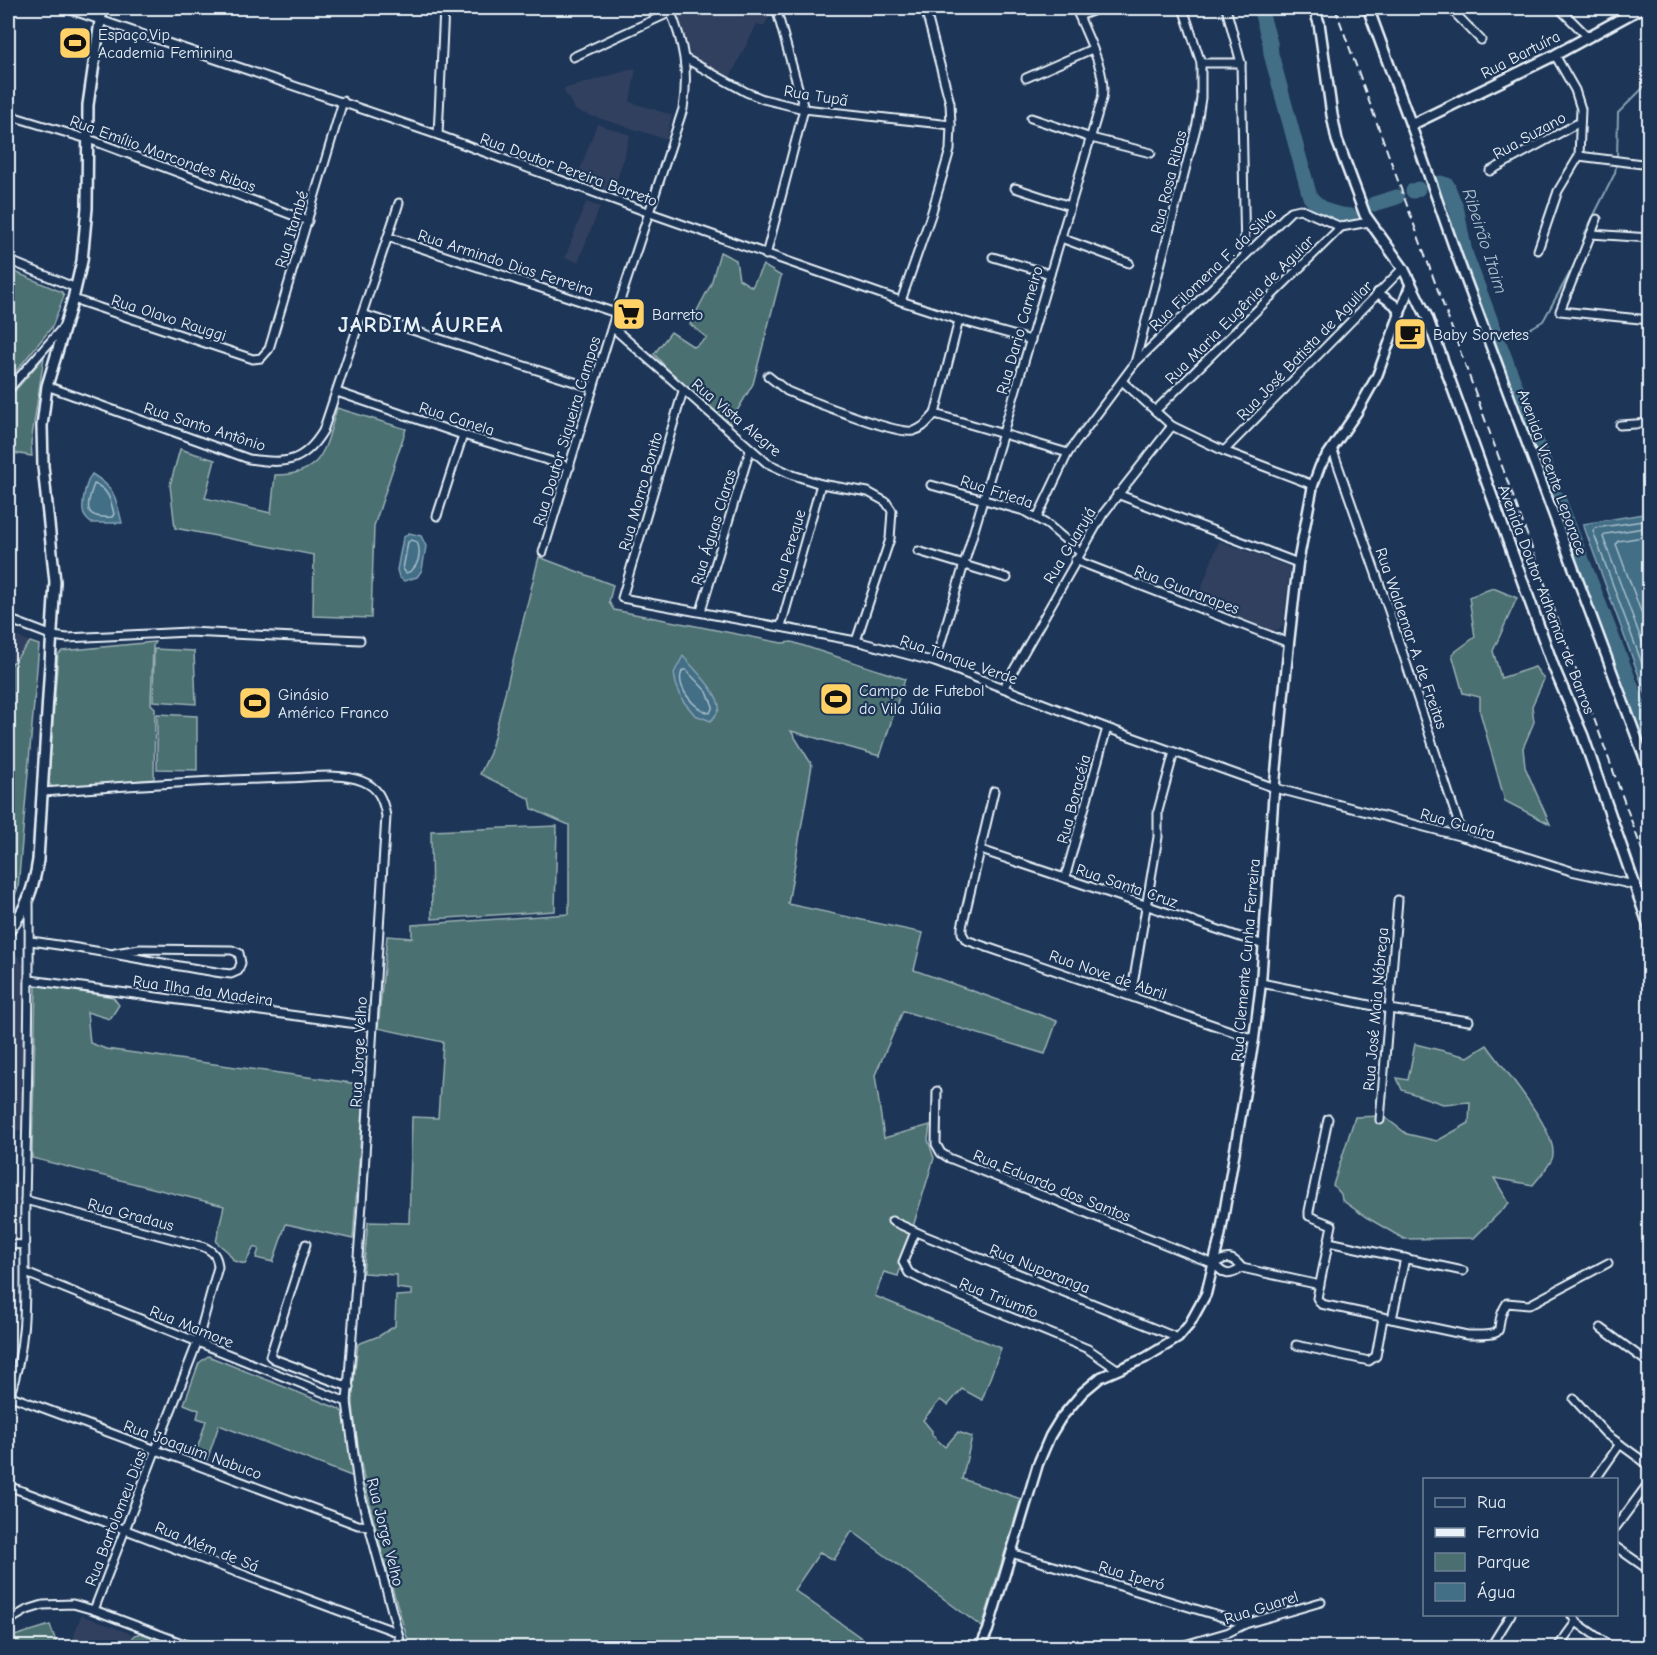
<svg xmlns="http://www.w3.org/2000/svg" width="1657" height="1655" font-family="'Comic Neue',sans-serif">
<rect width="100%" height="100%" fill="#1d3557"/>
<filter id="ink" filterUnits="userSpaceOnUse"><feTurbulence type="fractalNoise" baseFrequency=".0167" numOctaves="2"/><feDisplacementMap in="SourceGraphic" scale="12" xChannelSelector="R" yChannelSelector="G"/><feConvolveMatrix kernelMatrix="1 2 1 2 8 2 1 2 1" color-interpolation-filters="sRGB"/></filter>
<g filter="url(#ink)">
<g fill="#32415f">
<path d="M679 8H766L769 17 764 26 757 24 729 79 691 55 677 11Z"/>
<path d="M636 68 630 102 672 115 666 139 576 111 563 89Z"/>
<path d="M597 124 630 135 613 194 576 180Z"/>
<path d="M586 202 600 207 578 262 565 258Z"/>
<path d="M1219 541 1290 567 1283 625 1278 630 1272 631 1197 600Z"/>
<path d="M8 633 30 642 8 668Z"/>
<path d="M12 954 19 957 25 968 22 1131 8 1129V955Z"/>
<path d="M8 1182H19L17 1239 8 1238Z"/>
<path d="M81 1615 134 1635 130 1647 76 1648 71 1645Z"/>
</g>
<g fill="#4b6f71" stroke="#9ab0b4" stroke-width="1.5">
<path d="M720 252 736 260 739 279 752 287 763 265 781 276 753 384 728 426 687 391 654 354 671 332 694 347 707 338 690 324 711 284Z"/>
<path d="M8 269 62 292 64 296 52 327 8 381Z"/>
<path d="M44 357 31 443 32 456 8 452V399Z"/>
<path d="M337 408 406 429 374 526 371 618 313 616 314 555 175 528 170 485 180 449 215 460 205 498 271 513 275 475C324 475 325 448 337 408Z"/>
<path d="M539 557 613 585 609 602 614 610 782 643 792 642 905 679 880 756 791 731 812 765 788 904 923 933 914 970 1057 1021 1045 1054 903 1011 875 1075 884 1138 930 1125 928 1140 934 1158 898 1276 884 1272 875 1296 1001 1348 982 1400 962 1389 948 1405 940 1400 923 1420 932 1431V1435L945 1447 958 1432 972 1437 962 1479 1021 1499 982 1627 852 1531 834 1560 820 1552 794 1590 874 1647H410C386 1568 360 1488 353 1404 352 1385 356 1364 358 1344L379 1336 395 1326 396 1296 412 1295V1290L397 1288V1275L363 1273 368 1222 409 1223 412 1117 438 1118 443 1042 378 1028 387 936 412 938V925L569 914V825L532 809 530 799 480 774 490 753Z"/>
<path d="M1493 588 1517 598 1493 651 1501 678 1535 667 1544 679 1532 706 1534 722 1523 748 1525 767 1550 824 1505 801 1480 712V697L1463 693 1452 654 1475 637 1469 597Z"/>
<path d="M30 642 39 645 18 888 8 909V668Z"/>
<path d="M155 642 153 646 151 704 155 708 154 779 54 789 48 782 58 655 62 651Z"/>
<path d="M154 649 194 651 196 704 153 701Z"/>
<path d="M157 714 197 716V770L157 769Z"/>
<path d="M557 826 555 911 432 919 431 831Z"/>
<path d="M36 985 113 997 119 1005 110 1019 87 1012 90 1043 106 1049 365 1085 353 1239 286 1224 273 1262 256 1258 259 1249 254 1247 245 1264 234 1261 228 1252 216 1242 224 1206 32 1158Z"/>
<path d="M1415 1044 1468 1057 1487 1045C1501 1066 1562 1135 1552 1159 1548 1168 1539 1177 1533 1185L1494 1178 1509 1203 1474 1238 1404 1239 1366 1217 1342 1200 1341 1194 1333 1185 1355 1117 1383 1116 1407 1134 1437 1141 1469 1123 1470 1102 1443 1104 1402 1090 1397 1078 1408 1080Z"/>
<path d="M208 1356 339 1409 347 1417 354 1477 219 1425 207 1460 195 1456 206 1421 197 1418 199 1410 184 1404 199 1363Z"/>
<path d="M50 1625 58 1647H8V1638Z"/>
<path d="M141 1633 179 1647H130L134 1635Z"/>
</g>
<g fill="#426e86" stroke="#84a2b4" stroke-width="1.5">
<path d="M92 474C115 488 116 498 122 523H91C87 520 83 515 83 510 82 500 86 482 92 474Z"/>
<path d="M1649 513H1650L1649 703 1583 524Z"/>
<path d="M409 533 421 536 426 546 422 570 417 577 404 581 399 577 397 570 403 538Z"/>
<path d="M683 656C693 668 721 694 719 709 718 713 714 717 711 721L695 715 683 701 676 684 674 673Z"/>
</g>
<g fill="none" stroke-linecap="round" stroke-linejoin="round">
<g stroke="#a6bdca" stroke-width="1.5">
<path d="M94 484C108 488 111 501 114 514L112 517C84 519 85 508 94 484Z"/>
<path d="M1650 520 1595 528 1593 531 1650 685"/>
<path d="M1650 527 1606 534 1603 537 1650 663"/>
<path d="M1650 536 1618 541 1616 544 1650 636"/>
<path d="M411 540 417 542C422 553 418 570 406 573L403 569 408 542Z"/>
<path d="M683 670H686L707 692 713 706 710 713C695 711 673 684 683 670Z"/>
</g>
<g stroke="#84a2b4" stroke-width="2">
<path d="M1617 158 1618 113 1650 81"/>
<path d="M1582 247 1585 233 1615 173 1616 164"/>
<path d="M1519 335 1543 321 1578 258"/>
</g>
<g stroke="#426e86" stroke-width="15">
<path d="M1260 8 1270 43 1271 54 1310 197C1322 211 1332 214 1350 216"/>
<path d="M1440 183 1447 185 1457 211 1465 253 1552 483"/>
<path d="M1413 191 1418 189"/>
<path d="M1374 204 1397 197"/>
<path d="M1558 498 1650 735"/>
</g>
<defs>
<g id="minor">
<path d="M65 8 438 135 650 213 901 301 959 320 1031 340"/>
<path d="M1226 8 1241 63 1245 255"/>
<path d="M1450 8 1481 40"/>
<path d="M1559 8 1587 36"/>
<path d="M1079 16 1100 8"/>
<path d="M573 57 671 12"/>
<path d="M686 59 746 92 763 99 804 109 951 125"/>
<path d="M1201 63H1241"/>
<path d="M1026 78 1092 49"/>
<path d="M8 115 94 141 308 221"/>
<path d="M1031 118 1091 138 1151 153"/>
<path d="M438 135 444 8"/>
<path d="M1579 156 1650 165"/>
<path d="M1490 171 1580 122"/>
<path d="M1015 188 1070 206"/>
<path d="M1597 219 1560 311 1650 320"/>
<path d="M1591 234 1650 238"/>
<path d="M388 237 616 313"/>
<path d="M1061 238 1129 263"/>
<path d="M1538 250 1558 191 1579 156 1581 109 1575 90 1555 55"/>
<path d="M766 255 804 109 776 8"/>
<path d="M993 257 1050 274"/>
<path d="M8 260 76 288"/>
<path d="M73 299 253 359 261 358 269 349 343 101"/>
<path d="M901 301 931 215 950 150 951 125 950 103 925 8"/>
<path d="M362 314 593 388"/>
<path d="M612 327 767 463 793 475 821 484 868 492 886 502 892 511 890 539 856 641"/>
<path d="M1135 363 1197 124 1201 98V63L1183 8"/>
<path d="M768 376 787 391 799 396C821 404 894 434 913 431 923 429 928 421 935 414"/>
<path d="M1122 381 1172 426 1224 451 1313 485"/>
<path d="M47 386 249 459C284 464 303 464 323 431L399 203"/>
<path d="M8 390 64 326"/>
<path d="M683 391 622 598 856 641 935 662 1107 728 1275 788 1463 837 1571 871 1634 885"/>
<path d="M337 392 463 435 570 467"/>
<path d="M1155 411 1341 227"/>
<path d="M935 414 1068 453"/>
<path d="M935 414 959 320"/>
<path d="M1620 425 1650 423"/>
<path d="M1332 448 1389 611 1463 837"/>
<path d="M1224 451 1403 268"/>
<path d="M931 485 1024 511 1048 525 1080 552"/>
<path d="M1117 494 1298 563"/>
<path d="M437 516 463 435"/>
<path d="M1037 518 1068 453 1135 363 1291 211 1300 209 1341 227 1369 222"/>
<path d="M918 551 1007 578"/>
<path d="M543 552 616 313 683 109C689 71 684 43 669 8"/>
<path d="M1075 560 1289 643"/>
<path d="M701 611 750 450"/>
<path d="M8 619 53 636 67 638 189 632 360 640"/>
<path d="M781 626 821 484"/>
<path d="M935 662 1102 99C1108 71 1085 34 1076 8"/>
<path d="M1004 687 1103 514 1172 426"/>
<path d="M994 791 962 927V933L966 940 1254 1039"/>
<path d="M44 792C124 786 204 781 285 778 308 778 339 772 362 781 378 787 383 799 386 816L362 1204 347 1402 358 1485 402 1648"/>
<path d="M981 850 1264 945"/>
<path d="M1065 878 1107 728"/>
<path d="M30 941C94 949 157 963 222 973L231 974 238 971 241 963 239 953 232 950 140 949 115 953"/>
<path d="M30 980 372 1026"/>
<path d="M1261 983 1389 1009 1469 1021"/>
<path d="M1131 996 1158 837V811L1174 752"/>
<path d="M937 1091 936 1144 941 1153 949 1158 1214 1264C1224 1275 1229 1277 1242 1268"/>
<path d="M1328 1119 1309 1211V1216L1332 1225 1317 1298 1321 1304 1467 1335C1516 1336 1489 1330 1507 1303L1529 1305 1608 1263"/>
<path d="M1380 1120 1398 900"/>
<path d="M25 1200 204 1247C214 1252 217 1256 218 1267L197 1343 94 1610"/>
<path d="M892 1221 923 1235 1178 1338"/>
<path d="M915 1232 903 1262 909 1273 931 1284 1088 1349 1117 1369"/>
<path d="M1329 1242 1463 1271"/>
<path d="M8 1244 24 1245"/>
<path d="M306 1244 270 1356 274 1359 349 1387"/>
<path d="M1214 1264C1226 1256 1233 1256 1242 1268L1320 1285"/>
<path d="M26 1273 347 1402"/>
<path d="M1392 1319 1405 1258"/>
<path d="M1601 1328 1650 1364"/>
<path d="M1296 1345 1369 1361 1376 1356 1383 1318"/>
<path d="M8 1395 358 1525 370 1526"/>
<path d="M1574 1399 1606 1434 1650 1466"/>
<path d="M8 1400C32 1335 23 1273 25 1205 27 1103 30 1001 29 899"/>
<path d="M1595 1480 1620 1444"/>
<path d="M8 1486C138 1533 266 1585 397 1632"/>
<path d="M1616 1527 1650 1481"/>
<path d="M1616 1547 1650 1571"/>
<path d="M1011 1553 1245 1624"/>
<path d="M1571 1614 1576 1622 1613 1648"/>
<path d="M8 1621 27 1610 43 1605 73 1604 94 1610 195 1648"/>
<path d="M1174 1648 1229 1632 1245 1624 1321 1602"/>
<path d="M1490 1648 1511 1614"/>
<path d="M1557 1648 1576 1622"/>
</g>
<g id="tertiary">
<path d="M1411 125 1457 256 1650 773"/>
<path d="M1378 293 1395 305 1400 314"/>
<path d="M980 1648 988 1630 1038 1464 1050 1436 1061 1418 1083 1392 1101 1377 1145 1358 1178 1338 1189 1325 1206 1294 1220 1237 1254 1039 1261 983 1273 803 1289 643 1298 563 1313 485 1320 466 1357 412 1377 376 1411 283"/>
</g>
<g id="secondary">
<path d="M1314 8 1319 23 1332 115 1337 140 1365 215 1403 268 1427 317 1554 668 1583 736 1650 929"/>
<path d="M1368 8 1411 125 1555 55 1641 8"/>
<path d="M8 932C26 910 34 888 38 860L55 582 43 466 42 426 47 386 73 299 82 261 87 208 88 105 102 8"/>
</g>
</defs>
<use href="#minor" stroke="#e8f1f8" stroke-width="11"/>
<use href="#tertiary" stroke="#e8f1f8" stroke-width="13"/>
<use href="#secondary" stroke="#e8f1f8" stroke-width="14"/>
<use href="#minor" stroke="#1d3557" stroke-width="7"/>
<use href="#tertiary" stroke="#1d3557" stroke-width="8"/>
<use href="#secondary" stroke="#1d3557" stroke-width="9"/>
<path stroke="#e8f1f8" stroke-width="2" stroke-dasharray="9 4.5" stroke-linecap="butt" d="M1335 8 1650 872"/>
</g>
</g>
<defs>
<symbol id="stadium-square" viewBox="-11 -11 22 22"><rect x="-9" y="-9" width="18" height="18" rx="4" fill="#ffd166" stroke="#1d3557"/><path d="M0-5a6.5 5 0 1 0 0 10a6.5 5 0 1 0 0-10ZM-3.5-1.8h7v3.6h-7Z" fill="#111"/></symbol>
<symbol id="supermarket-square" viewBox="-11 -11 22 22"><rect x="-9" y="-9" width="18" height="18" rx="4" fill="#ffd166" stroke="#1d3557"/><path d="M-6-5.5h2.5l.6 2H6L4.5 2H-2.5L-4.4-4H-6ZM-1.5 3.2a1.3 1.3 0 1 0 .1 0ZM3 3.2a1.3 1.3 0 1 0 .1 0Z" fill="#111"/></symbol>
<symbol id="cafe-square" viewBox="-11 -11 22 22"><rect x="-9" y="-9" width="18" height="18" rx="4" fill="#ffd166" stroke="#1d3557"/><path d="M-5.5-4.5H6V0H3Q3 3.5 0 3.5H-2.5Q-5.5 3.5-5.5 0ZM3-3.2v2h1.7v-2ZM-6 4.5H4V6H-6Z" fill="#111"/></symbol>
</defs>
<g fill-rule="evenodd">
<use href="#stadium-square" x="56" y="24" width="38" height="38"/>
<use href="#supermarket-square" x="610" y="295" width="38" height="38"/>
<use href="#cafe-square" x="1391" y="315" width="38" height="38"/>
<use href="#stadium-square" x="817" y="680" width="38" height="38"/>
<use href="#stadium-square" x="236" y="684" width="38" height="38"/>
</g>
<g text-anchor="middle" stroke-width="4.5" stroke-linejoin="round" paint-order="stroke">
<g font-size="16" fill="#e8f1f8" stroke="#1d3557" text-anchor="start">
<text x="98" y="40">Espaço.Vip<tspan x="98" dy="18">Academia Feminina</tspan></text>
<text x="652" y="320">Barreto</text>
<text x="1433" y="340">Baby Sorvetes</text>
<text x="859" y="696">Campo de Futebol<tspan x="859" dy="18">do Vila Júlia</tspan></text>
<text x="278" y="700">Ginásio<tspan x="278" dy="18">Américo Franco</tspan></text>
</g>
<g font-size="16" fill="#e8f1f8" stroke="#1d3557">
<text transform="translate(1520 54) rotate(-27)" y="6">Rua Bartuíra</text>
<text transform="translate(816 95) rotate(9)" y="6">Rua Tupã</text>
<text transform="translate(1529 135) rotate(-29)" y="6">Rua Suzano</text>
<text transform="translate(163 153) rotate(20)" y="6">Rua Emílio Marcondes Ribas</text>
<text transform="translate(569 169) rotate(20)" y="6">Rua Doutor Pereira Barreto</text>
<text transform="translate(1168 182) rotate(-76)" y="6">Rua Rosa Ribas</text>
<text transform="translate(291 229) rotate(-73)" y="6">Rua Itambé</text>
<text transform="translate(506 262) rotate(18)" y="6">Rua Armindo Dias Ferreira</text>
<text transform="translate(1212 269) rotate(-44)" y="6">Rua Filomena F. da Silva</text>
<text transform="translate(1239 309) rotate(-45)" y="6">Rua Maria Eugênia de Aguiar</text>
<text transform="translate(169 317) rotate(18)" y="6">Rua Olavo Rauggi</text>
<text transform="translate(1019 330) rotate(-74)" y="6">Rua Dario Carneiro</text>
<text transform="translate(1304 350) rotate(-46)" y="6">Rua José Batista de Aguilar</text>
<text transform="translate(737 417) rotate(40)" y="6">Rua Vista Alegre</text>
<text transform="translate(457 418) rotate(18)" y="6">Rua Canela</text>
<text transform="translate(205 426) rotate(18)" y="6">Rua Santo Antônio</text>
<text transform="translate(566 431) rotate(-73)" y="6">Rua Doutor Siqueira Campos</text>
<text transform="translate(1553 472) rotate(70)" y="6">Avenida Vicente Leporace</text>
<text transform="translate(640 491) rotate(-74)" y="6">Rua Morro Bonito</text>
<text transform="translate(997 491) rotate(18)" y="6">Rua Frieda</text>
<text transform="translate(713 527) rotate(-73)" y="6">Rua Águas Claras</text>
<text transform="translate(1069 545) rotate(-59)" y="6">Rua Guarujá</text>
<text transform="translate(788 551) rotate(-74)" y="6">Rua Pereque</text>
<text transform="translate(1187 589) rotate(21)" y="6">Rua Guararapes</text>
<text transform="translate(1547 599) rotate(69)" y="6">Avenida Doutor Adhemar de Barros</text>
<text transform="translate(1412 638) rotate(71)" y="6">Rua Waldemar A. de Freitas</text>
<text transform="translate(959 659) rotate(19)" y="6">Rua Tanque Verde</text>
<text transform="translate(1073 799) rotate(-75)" y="6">Rua Boracéia</text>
<text transform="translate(1458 823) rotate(16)" y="6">Rua Guaíra</text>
<text transform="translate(1127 885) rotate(19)" y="6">Rua Santa Cruz</text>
<text transform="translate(1245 960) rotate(-85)" y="6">Rua Clemente Cunha Ferreira</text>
<text transform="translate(1108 974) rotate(19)" y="6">Rua Nove de Abril</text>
<text transform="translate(203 990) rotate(8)" y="6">Rua Ilha da Madeira</text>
<text transform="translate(1375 1009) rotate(-85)" y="6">Rua José Maia Nóbrega</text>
<text transform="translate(358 1052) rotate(-87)" y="6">Rua Jorge Velho</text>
<text transform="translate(1052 1185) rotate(22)" y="6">Rua Eduardo dos Santos</text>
<text transform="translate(131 1214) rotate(15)" y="6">Rua Gradaus</text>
<text transform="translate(1040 1268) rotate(22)" y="6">Rua Nuporanga</text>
<text transform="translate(999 1297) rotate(22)" y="6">Rua Triumfo</text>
<text transform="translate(192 1326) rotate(22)" y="6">Rua Mamore</text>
<text transform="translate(193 1449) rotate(20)" y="6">Rua Joaquim Nabuco</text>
<text transform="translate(115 1518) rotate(-69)" y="6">Rua Bartolomeu Dias</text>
<text transform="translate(386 1532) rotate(76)" y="6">Rua Jorge Velho</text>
<text transform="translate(207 1546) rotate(22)" y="6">Rua Mém de Sá</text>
<text transform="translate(1132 1575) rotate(17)" y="6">Rua Iperó</text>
<text transform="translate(1261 1607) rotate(-18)" y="6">Rua Guarel</text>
</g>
<g font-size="18" font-style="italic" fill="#aec3d0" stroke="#1d3557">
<text transform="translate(1485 241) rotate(72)" y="6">Ribeirão Itaim</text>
</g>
<g font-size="22" font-weight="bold" letter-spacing="1.5" fill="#e8f1f8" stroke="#1d3557">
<text x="421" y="332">JARDIM ÁUREA</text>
</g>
</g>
<rect width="1657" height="1655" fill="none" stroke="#1d3557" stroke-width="30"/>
<rect x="15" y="15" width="1627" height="1625" fill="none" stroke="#e8f1f8" stroke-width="2" filter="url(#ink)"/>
<rect x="1423" y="1478" width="195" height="138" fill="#1d3557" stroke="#6e8097" stroke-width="1.5"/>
<rect x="1435" y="1498" width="30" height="9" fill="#1d3557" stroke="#6e8097" stroke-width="1.5"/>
<text x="1477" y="1508" font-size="18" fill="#e8f1f8">Rua</text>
<rect x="1435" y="1528" width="30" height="9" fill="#e8f1f8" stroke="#6e8097" stroke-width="1.5"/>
<text x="1477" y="1538" font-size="18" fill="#e8f1f8">Ferrovia</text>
<rect x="1435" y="1553" width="30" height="18" fill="#4b6f71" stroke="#6e8097" stroke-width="1.5"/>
<text x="1477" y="1568" font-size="18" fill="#e8f1f8">Parque</text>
<rect x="1435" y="1583" width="30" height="18" fill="#426e86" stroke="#6e8097" stroke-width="1.5"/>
<text x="1477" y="1598" font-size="18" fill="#e8f1f8">Água</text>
</svg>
